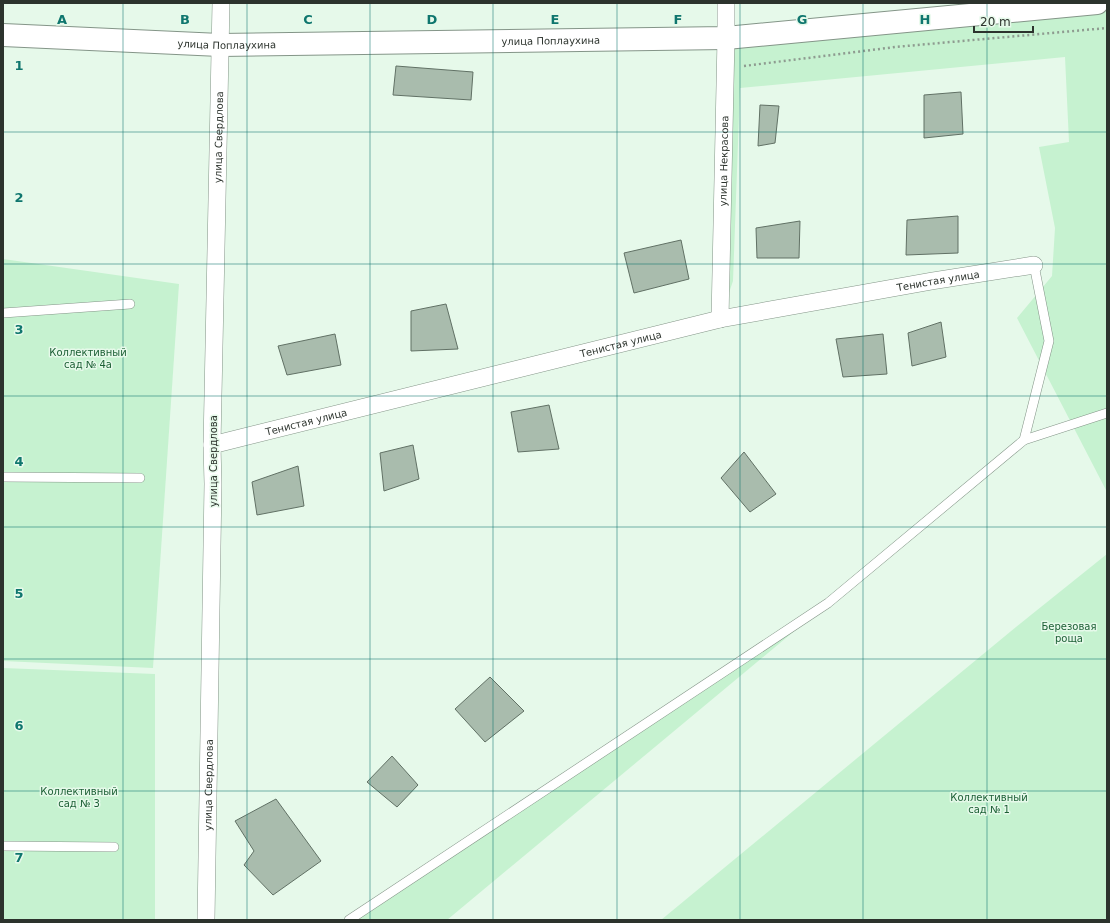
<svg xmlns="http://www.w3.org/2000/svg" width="1110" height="923" font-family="'DejaVu Sans',sans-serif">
<rect width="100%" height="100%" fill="#e6f9ea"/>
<g fill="#c6f2d0">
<path d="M1107 3V492L1017 318 1052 276 1055 228 1039 147 1069 142 1065 57 740 88 733 281 720 319 726 38Z"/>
<path d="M3 259 179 284 153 668 3 661Z"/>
<path d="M1107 554V920H661L1016 627Z"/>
<path d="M828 603 447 920H349Z"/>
<path d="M3 668 155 674V920H3Z"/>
</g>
<g fill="#a9bcad" stroke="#617165">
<path d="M396 66 473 72 471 100 393 95Z"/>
<path d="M961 92 963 134 924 138V95Z"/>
<path d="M760 105 779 106 775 143 758 146Z"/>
<path d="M958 216V253L906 255 907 220Z"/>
<path d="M800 221 799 258H757L756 228Z"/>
<path d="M681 240 689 279 634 293 624 253Z"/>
<path d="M446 304 458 349 411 351V311Z"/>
<path d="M941 322 946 357 912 366 908 333Z"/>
<path d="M335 334 341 365 287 375 278 346Z"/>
<path d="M883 334 887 374 843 377 836 339Z"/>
<path d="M549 405 559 449 518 452 511 412Z"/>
<path d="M413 445 419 479 384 491 380 453Z"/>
<path d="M744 452 776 494 750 512 721 478Z"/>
<path d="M298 466 304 506 257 515 252 482Z"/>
<path d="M490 677 524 711 485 742 455 709Z"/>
<path d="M392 756 418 785 397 807 367 782Z"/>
<path d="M276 799 321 861 273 895 244 865 254 851 235 821Z"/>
</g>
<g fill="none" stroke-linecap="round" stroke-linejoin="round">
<defs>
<g id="lane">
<path d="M3 313 130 304"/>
<path d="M1024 440 1049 341 1034 265"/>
<path d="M3 477 140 478"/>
<path d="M3 846 114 847"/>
<path d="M349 920 828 603 1024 440 1107 413"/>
</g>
<g id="street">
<path id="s1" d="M720 319 726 38V3"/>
<path id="s2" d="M212 445 720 319 932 281 1034 265"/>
<path id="s3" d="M206 920 213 484 212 445 221 3"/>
</g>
<g id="secondary">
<path id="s4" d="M3 35 220 45 726 38 1097 3"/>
</g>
</defs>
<use href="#lane" stroke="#849588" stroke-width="10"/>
<use href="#street" stroke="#849588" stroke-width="18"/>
<use href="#secondary" stroke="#849588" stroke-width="24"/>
<path stroke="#8e9b90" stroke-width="2.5" stroke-dasharray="2 3" stroke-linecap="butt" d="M744 66 895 47 1107 28"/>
<use href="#lane" stroke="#fff" stroke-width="9"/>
<use href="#street" stroke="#fff" stroke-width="17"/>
<use href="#secondary" stroke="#fff" stroke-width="22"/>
</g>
<path fill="none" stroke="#0f766e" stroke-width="1" stroke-opacity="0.55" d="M123 3V920M247 3V920M370 3V920M493 3V920M617 3V920M740 3V920M863 3V920M987 3V920M3 132H1107M3 264H1107M3 396H1107M3 527H1107M3 659H1107M3 791H1107"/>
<g text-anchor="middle" stroke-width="3" stroke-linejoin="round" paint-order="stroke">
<g font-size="10" fill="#2c332d" stroke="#e6f9ea">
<text dy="4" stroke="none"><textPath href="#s4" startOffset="548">улица Поплаухина</textPath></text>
<text dy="4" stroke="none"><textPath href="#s4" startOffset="224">улица Поплаухина</textPath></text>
<text dy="4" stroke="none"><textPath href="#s3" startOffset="783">улица Свердлова</textPath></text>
<text dy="4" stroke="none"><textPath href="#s1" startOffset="158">улица Некрасова</textPath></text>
<text dy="4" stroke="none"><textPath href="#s2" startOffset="745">Тенистая улица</textPath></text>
<text dy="4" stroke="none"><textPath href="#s2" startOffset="421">Тенистая улица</textPath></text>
<text dy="4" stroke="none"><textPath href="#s2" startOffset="97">Тенистая улица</textPath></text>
<text transform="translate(213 461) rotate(-90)" y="4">улица Свердлова</text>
<text dy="4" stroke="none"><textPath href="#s3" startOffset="135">улица Свердлова</textPath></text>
</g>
<g font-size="10" fill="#1d6036" stroke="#e6f9ea">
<text x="88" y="356">Коллективный<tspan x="88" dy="12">сад № 4а</tspan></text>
<text x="1069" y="630">Березовая<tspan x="1069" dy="12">роща</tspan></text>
<text x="79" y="795">Коллективный<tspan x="79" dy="12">сад № 3</tspan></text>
<text x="989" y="801">Коллективный<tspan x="989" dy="12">сад № 1</tspan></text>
</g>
</g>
<g font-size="13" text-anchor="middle" font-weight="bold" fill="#0f766e" stroke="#e6f9ea" stroke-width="3" stroke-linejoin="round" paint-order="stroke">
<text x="62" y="24">A</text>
<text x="185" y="24">B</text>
<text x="308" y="24">C</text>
<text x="432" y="24">D</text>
<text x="555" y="24">E</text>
<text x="678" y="24">F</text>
<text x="802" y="24">G</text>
<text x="925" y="24">H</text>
<text x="19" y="70">1</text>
<text x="19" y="202">2</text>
<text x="19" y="334">3</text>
<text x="19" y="466">4</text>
<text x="19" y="598">5</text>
<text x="19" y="730">6</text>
<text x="19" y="862">7</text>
</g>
<rect width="1110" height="923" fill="none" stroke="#2c332d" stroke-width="8"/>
<path d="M974 26v6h59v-6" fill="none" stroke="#2c332d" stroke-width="2"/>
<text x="980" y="26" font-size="12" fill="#2c332d" stroke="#e6f9ea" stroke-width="3" paint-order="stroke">20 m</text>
</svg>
